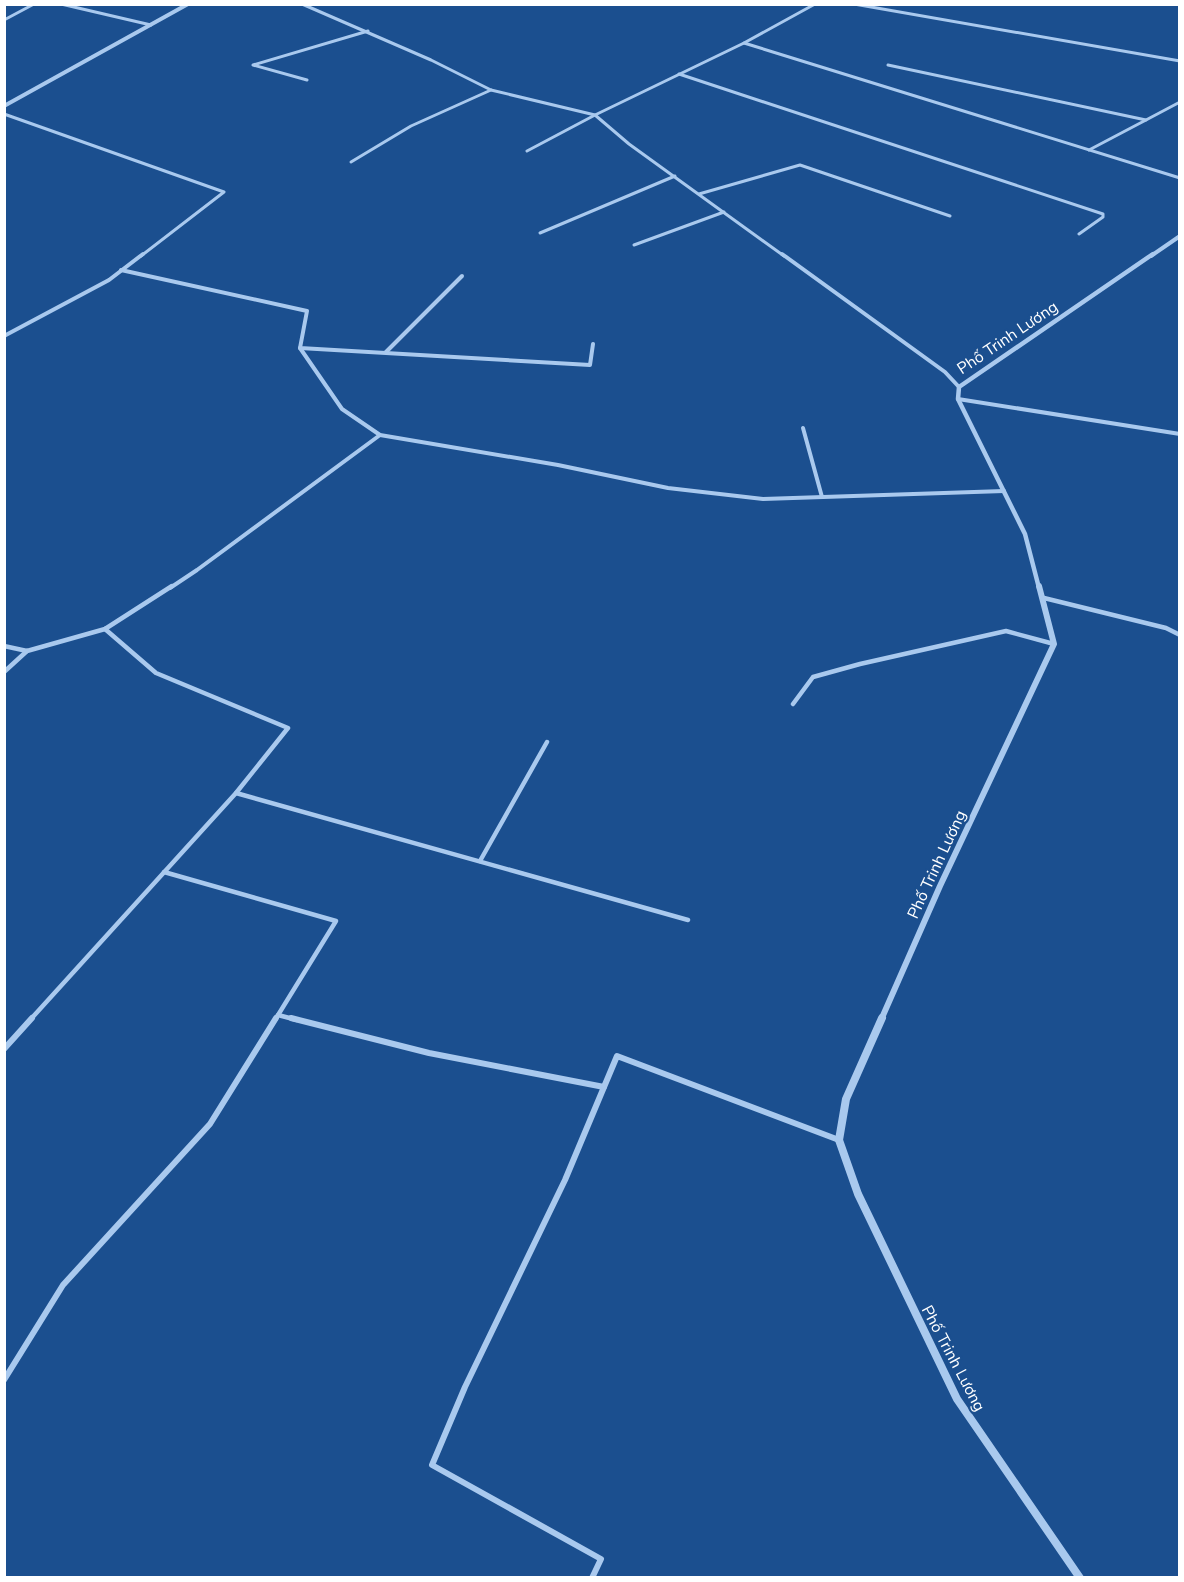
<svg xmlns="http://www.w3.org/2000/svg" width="1184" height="1582" font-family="'Nunito Sans',sans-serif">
<rect width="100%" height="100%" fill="#1b4f8f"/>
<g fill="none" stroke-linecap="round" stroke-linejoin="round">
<g stroke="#a9c9ee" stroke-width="3">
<path d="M61 4 151 25"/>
<path d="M302 4 431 60 491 90 595 115 629 144 784 256"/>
<path d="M854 4 1180 61"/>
<path d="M1177 4 1180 5"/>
<path d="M4 20 34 4"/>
<path d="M744 43 815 4"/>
<path d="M888 65 1146 120 1180 102"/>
<path d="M679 74 1103 214V217L1079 234"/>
<path d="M307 80 253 65 368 31"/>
<path d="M4 114 224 192 141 256"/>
<path d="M1089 150 1146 120"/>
<path d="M527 151 595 115 744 43 1180 178"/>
<path d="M351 162 411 126 491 90"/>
<path d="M699 194 800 165 950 216"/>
<path d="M540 233 675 176"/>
<path d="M634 245 724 212"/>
</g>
<g stroke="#a9c9ee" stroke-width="4">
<path d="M782 254 945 372 959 387"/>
<path d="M121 270 307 311 300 348 590 365 593 344"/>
<path d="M4 336 109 280 143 254"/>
<path d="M300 348 342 409 380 435 558 465 668 488 763 499 1004 491"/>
<path d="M386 352 462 276"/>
<path d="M958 399 1180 434"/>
<path d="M803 428 822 497"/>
<path d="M170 588 197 570 380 435"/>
</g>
<g stroke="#a9c9ee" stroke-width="4.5">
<path d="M1044 598 1166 628 1180 635"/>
<path d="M4 646 27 651 105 629 172 586"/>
<path d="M4 672 27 651"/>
<path d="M793 704 813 677 860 664 1006 631 1054 644"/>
<path d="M236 793 688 920"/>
<path d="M480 861 547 742"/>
<path d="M164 872 336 921 275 1020"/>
<path d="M278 1015 297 1020"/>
<path d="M30 1020 236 793 288 728 156 673 105 629"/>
</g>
<g stroke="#a9c9ee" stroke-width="6">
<path d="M291 1018 429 1053 604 1087"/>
<path d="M4 1049 32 1018"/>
<path d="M4 1380 63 1285 210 1124 276 1018"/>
<path d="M592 1578 601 1559 432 1465 465 1387 565 1180 617 1056 839 1140"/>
</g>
<g stroke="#a9c9ee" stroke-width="4">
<path d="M4 106 188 4"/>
<path d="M1151 256 1180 236"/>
</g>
<path stroke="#a9c9ee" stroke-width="4.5" d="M1039 588 1025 534 958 399 959 387 1153 254"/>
<path stroke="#a9c9ee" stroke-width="6" d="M881 1020 940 886 1054 644 1039 586"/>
<path stroke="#a9c9ee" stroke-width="8" d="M882 1018 846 1099 839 1140 858 1194 957 1399 1080 1578"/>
</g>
<g text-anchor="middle" stroke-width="4.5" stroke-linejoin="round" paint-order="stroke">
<g font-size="16" fill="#fff" stroke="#1b4f8f">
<text transform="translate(1007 337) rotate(-34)" y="6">Phố Trinh Lương</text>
<text transform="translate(936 864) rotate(-65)" y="6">Phố Trinh Lương</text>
<text transform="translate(954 1358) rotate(62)" y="6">Phố Trinh Lương</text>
</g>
</g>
<rect width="1184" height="1582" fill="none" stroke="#ffffff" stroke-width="12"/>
</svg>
